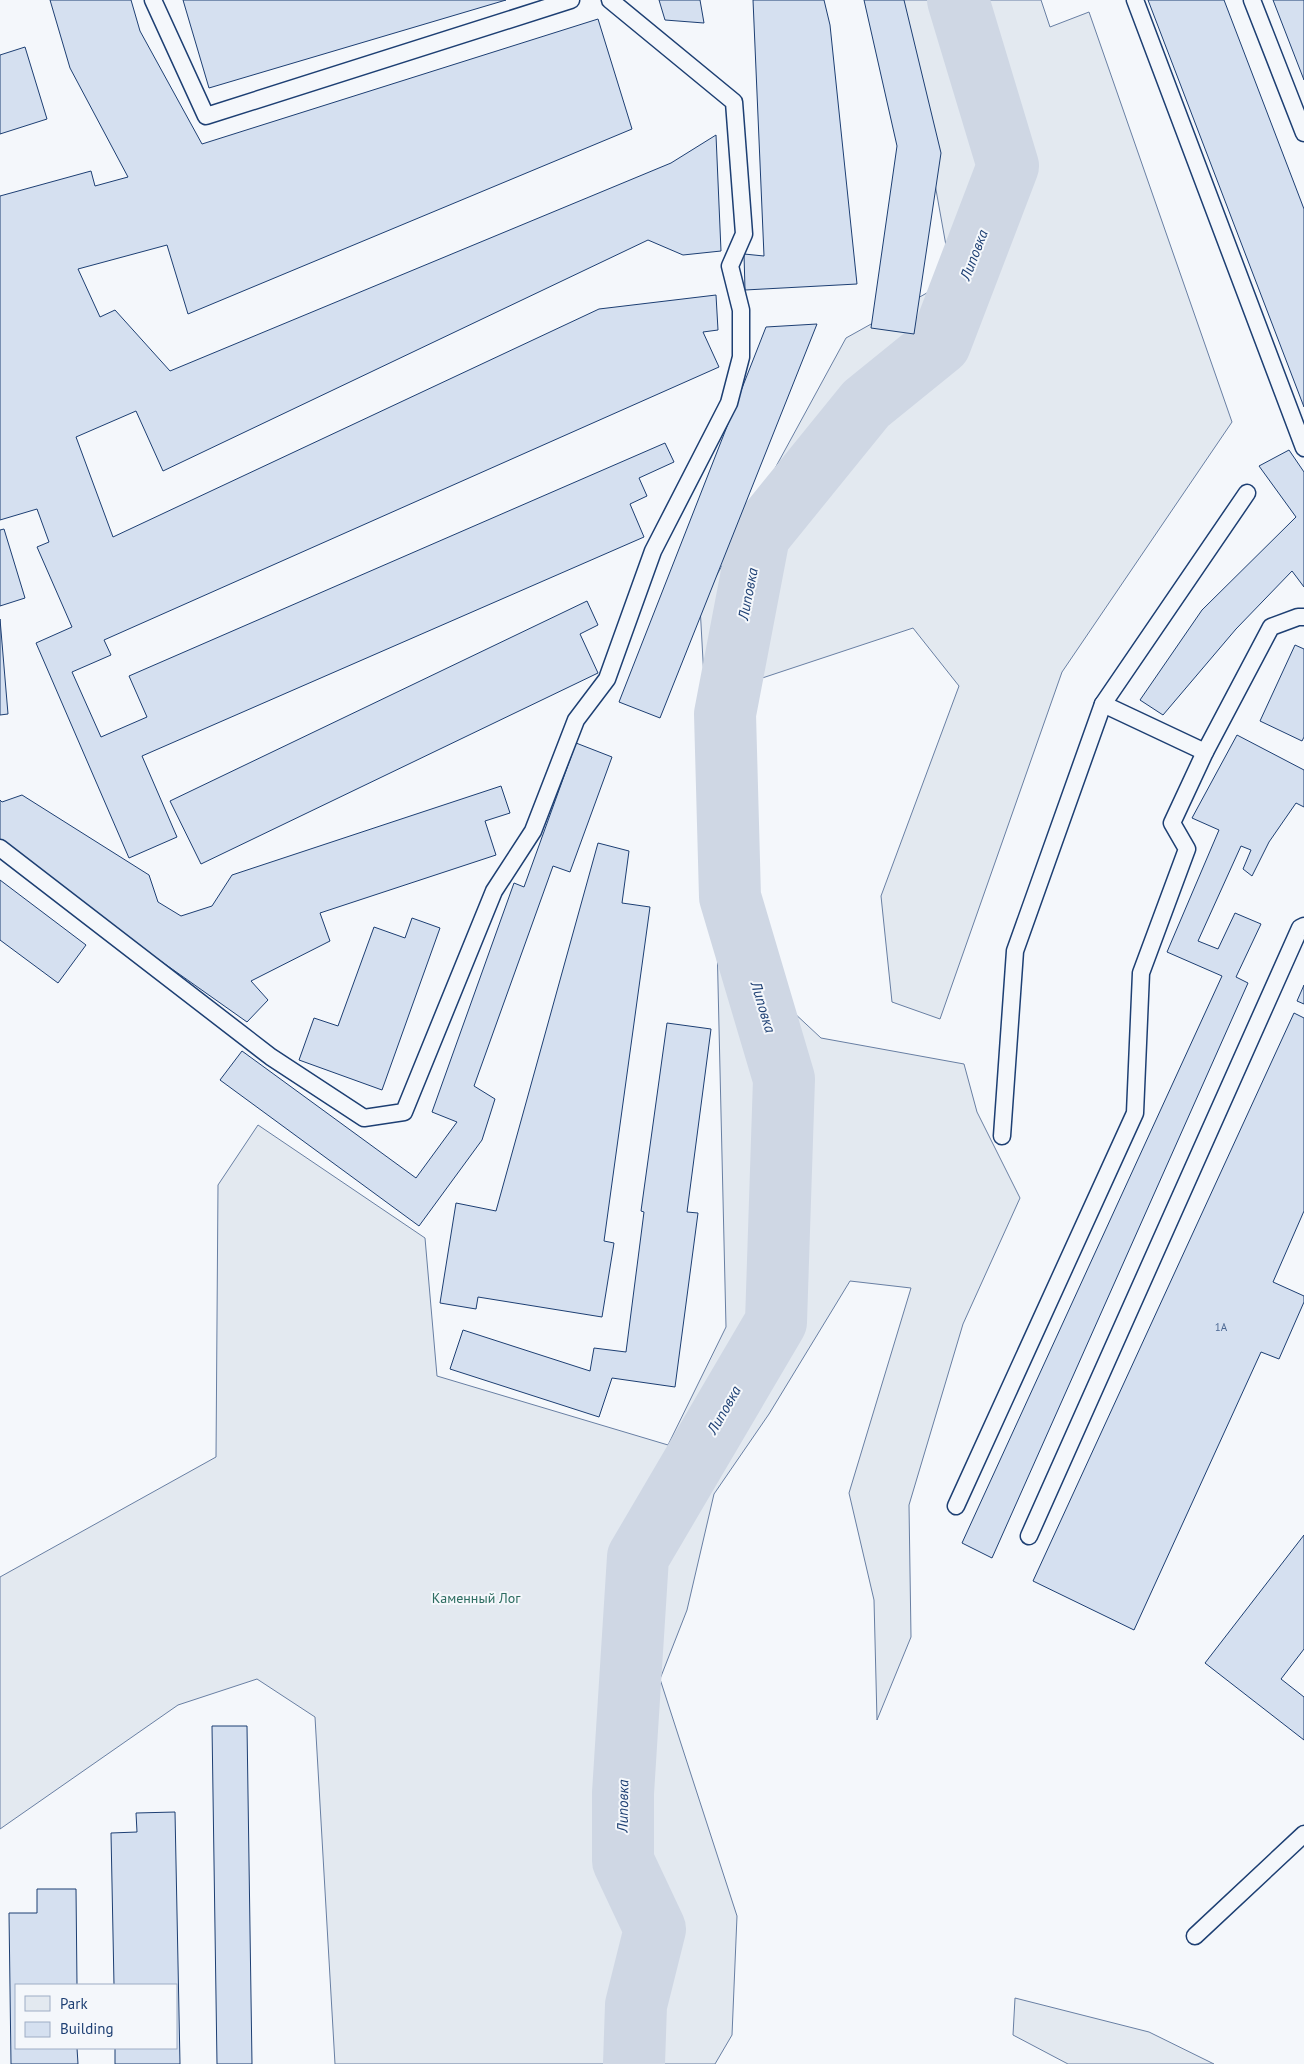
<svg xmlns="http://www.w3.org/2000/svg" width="1304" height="2064" font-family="'PT Sans',sans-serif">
<rect width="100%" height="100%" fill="#f4f7fb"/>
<g fill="#e3e9f0" stroke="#687fa3">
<path d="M902 0H1041L1050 27 1089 12 1232 422 1062 672 940 1019 892 1002 881 896 959 686 913 628 705 697 700 606 846 338 952 279Z"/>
<path d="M717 941 821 1038 964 1064 977 1112 1020 1198 963 1324 909 1505 911 1637 877 1720 874 1600 849 1493 911 1288 850 1281 769 1414 714 1494 687 1610 660 1679 737 1916 732 2035 715 2064H335L315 1717 257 1679 178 1705 0 1829V1577L216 1457 218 1185 258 1125 425 1238 437 1376 668 1445 726 1327Z"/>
<path d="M1015 1998 1149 2032 1214 2064H1068L1013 2035Z"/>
</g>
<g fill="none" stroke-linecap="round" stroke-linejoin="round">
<path stroke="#cfd7e4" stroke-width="62" d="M634 2064 636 2005 655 1929 623 1861V1793L638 1557 776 1322 784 1079 730 897 725 714 759 536 866 404 940 344 1008 166 958 0"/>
</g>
<g fill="#d5e0f0" stroke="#1d3f73">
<path d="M50 0H131L140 31 202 144 598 19 632 129 188 314 167 245 78 269 100 317 115 310 170 371 671 163 716 135 721 251 683 255 648 240 163 471 136 411 76 437 113 537 599 309 716 295 718 330 703 332 719 367 104 640 111 655 72 672 101 737 147 717 129 676 665 443 674 462 639 478 647 496 630 504 644 537 142 756 177 837 129 858 36 643 72 627 37 547 49 542 37 509 0 520V196L91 171 95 186 128 177 70 68Z"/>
<path d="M183 0H506L209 88Z"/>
<path d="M659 0H700L704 23 665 20Z"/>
<path d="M753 0H824L830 25 857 284 745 290 744 254 764 256Z"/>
<path d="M864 0H904L941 153 914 334 871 328 897 146Z"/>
<path d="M1148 0H1224L1304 209V407Z"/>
<path d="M1273 0H1304V80Z"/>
<path d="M25 47 47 119 0 134V55Z"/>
<path d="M817 324 660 718 619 702 766 327Z"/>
<path d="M1289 450 1304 472V587L1292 571 1236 629 1163 715 1140 700 1202 610 1296 517 1259 466Z"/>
<path d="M4 529 25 598 0 606V530Z"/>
<path d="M587 601 598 625 580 634 598 673 201 864 170 801Z"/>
<path d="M0 619 8 714 0 715Z"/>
<path d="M1295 645 1304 649V737L1302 741 1260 721Z"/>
<path d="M1237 735 1304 770V807L1296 803 1269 842 1252 876 1243 869 1251 850 1241 846 1198 941 1218 949 1235 913 1261 924 1236 977 1248 983 992 1558 962 1543 1222 976 1167 952 1219 830 1192 818Z"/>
<path d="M576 743 612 757 570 872 553 866 474 1086 495 1099 482 1140 419 1226 220 1080 242 1051 416 1178 457 1122 432 1112 514 883 524 887Z"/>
<path d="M501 786 510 813 485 821 496 855 320 913 330 941 251 981 268 1000 247 1022 15 858 0 839V800L2 802 22 795 149 875 158 902 181 916 212 906 232 875Z"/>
<path d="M598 843 629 851 622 903 650 907 604 1241 614 1243 602 1317 478 1297 476 1309 440 1303 456 1203 496 1211Z"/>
<path d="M0 880 86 945 58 983 0 940Z"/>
<path d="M412 918 440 928 382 1090 299 1060 314 1018 338 1026 374 927 405 938Z"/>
<path d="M1304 985V1004L1297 1001Z"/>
<path d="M1294 1013 1304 1018V1211L1273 1282 1304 1296V1302L1279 1359 1261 1352 1134 1630 1033 1581Z"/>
<path d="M667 1023 711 1029 687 1212 698 1213 675 1387 612 1378 599 1417 450 1369 463 1330 590 1371 594 1348 626 1352 644 1212 641 1211Z"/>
<path d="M1304 1535V1649L1281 1679 1304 1697V1740L1205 1663Z"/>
<path d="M212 1726H247L252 2064H217Z"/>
<path d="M175 1812 180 2064H115V2048H176V1985H114L111 1833 137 1832 136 1813Z"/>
<path d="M37 1889H76L77 1985H16V2048H77L78 2064H11L9 1913H37Z"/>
</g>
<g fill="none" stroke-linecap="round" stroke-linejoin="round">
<defs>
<g id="lane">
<path d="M153 0 206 116 571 0"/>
<path d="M1135 0 1304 448"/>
<path d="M1252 0 1304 133"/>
<path d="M1103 704 1205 752"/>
<path d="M0 848 271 1057 364 1118 404 1112 494 891 533 831 576 720 607 679 653 551 729 403 741 357V310L730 266 744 234 734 102 610 0"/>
<path d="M1002 1136 1015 951 1103 704 1247 493"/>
<path d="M956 1506 1135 1113 1141 973 1187 849 1172 823 1205 752 1271 627 1298 617H1304"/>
<path d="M1029 1536 1300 928 1304 926"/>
<path d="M1195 1936 1304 1834"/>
</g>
</defs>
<use href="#lane" stroke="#1d3f73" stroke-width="19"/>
<use href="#lane" stroke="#f4f7fb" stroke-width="16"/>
</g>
<g text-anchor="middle" stroke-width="4" stroke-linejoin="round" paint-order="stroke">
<g font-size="11" fill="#4b6792">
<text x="1221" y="1331">1А</text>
</g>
<g font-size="14" fill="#2c6c60" stroke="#f4f7fb">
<text x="476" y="1603">Каменный Лог</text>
</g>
<g font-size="15" font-style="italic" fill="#1d3f73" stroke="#f4f7fb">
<text transform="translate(974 255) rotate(-69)" y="5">Липовка</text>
<text transform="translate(748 594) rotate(-79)" y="5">Липовка</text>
<text transform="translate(763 1007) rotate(73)" y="5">Липовка</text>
<text transform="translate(724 1410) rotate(-60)" y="5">Липовка</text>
<text transform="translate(623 1806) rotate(-89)" y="5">Липовка</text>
</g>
</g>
<rect x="15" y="1984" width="162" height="65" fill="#f4f7fb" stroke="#9eadc5"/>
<rect x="25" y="1996" width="25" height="15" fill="#e3e9f0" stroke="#9eadc5"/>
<text x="60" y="2009" font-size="15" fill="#1d3f73">Park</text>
<rect x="25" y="2022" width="25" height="15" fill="#d5e0f0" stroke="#9eadc5"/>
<text x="60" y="2034" font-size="15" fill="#1d3f73">Building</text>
</svg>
